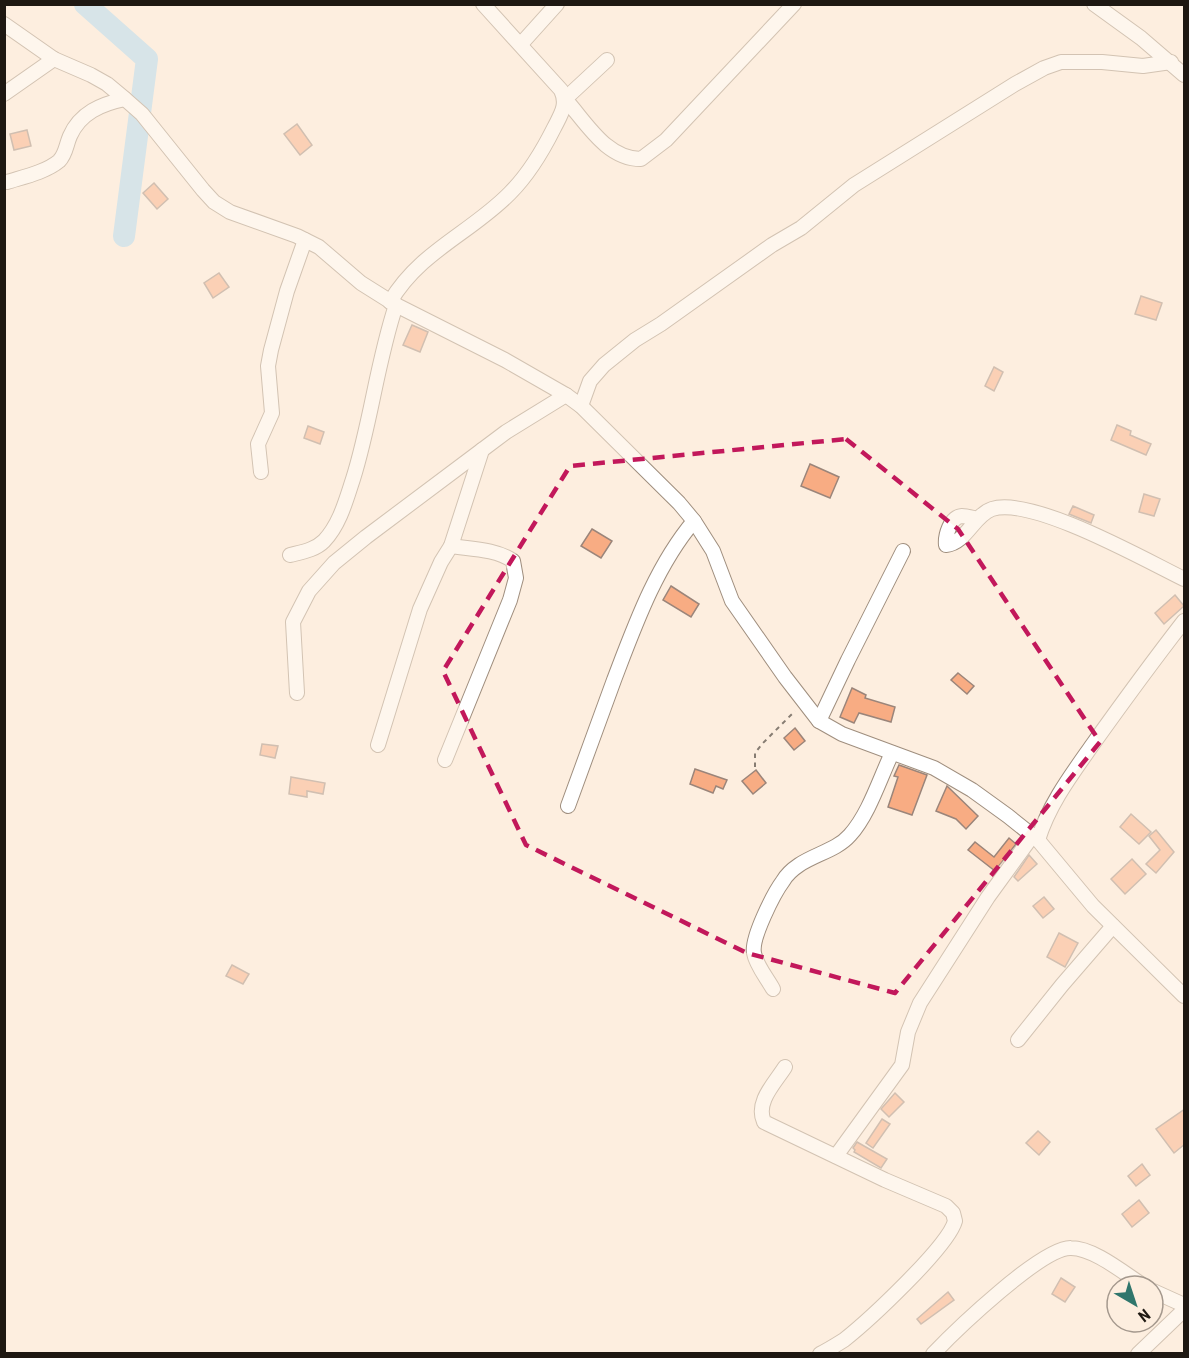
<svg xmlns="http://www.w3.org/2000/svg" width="1189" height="1358" font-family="'Roboto Condensed',sans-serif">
<rect width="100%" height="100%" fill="#fdeedf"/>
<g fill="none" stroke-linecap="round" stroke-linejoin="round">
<path stroke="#a8d7f4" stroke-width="22" d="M85 4 147 59 124 236"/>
</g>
<g fill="#f8ac83" stroke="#9b857a" stroke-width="1.5">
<path d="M297 124 312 145 300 155 284 134Z"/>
<path d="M27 130 31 146 14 150 10 134Z"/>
<path d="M154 183 168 199 157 209 143 193Z"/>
<path d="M219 273 229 287 213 298 204 283Z"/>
<path d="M1141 296 1162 303 1156 320 1135 314Z"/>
<path d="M412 325 428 332 420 352 403 345Z"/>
<path d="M994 367 1003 372 994 391 985 386Z"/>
<path d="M1117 425 1131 431 1130 435 1151 444 1146 455 1111 440Z"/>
<path d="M308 426 324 432 320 444 304 438Z"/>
<path d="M810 464 839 477 830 498 801 486Z"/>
<path d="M1144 494 1160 499 1154 516 1139 512Z"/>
<path d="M1073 506 1094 515 1091 523 1069 514Z"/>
<path d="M592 529 612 541 601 558 581 546Z"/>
<path d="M671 586 699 604 691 617 663 600Z"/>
<path d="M1175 595 1184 606 1164 624 1155 613Z"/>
<path d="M958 673 974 686 967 694 951 680Z"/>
<path d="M852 688 866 695 865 698 895 707 891 722 859 713 854 723 840 717Z"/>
<path d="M795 728 805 741 794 750 784 738Z"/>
<path d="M262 744 278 746 275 758 260 755Z"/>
<path d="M899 765 927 775 912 815 888 807 898 777 894 776Z"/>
<path d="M695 769 727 780 723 789 716 786 713 793 690 784Z"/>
<path d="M756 770 766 783 753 794 742 781Z"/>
<path d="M291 777 325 783 323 794 307 791V797L289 794Z"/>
<path d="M947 786 978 816 966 829 956 819 936 811Z"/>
<path d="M1131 814 1151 832 1139 844 1120 827Z"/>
<path d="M1156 830 1174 852 1156 873 1146 864 1160 850 1149 836Z"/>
<path d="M1009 838 1016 844 995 871 968 850 975 842 994 857Z"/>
<path d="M1029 855 1037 864 1018 881 1014 877Z"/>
<path d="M1132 859 1146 874 1125 894 1111 879Z"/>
<path d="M1044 897 1054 909 1043 918 1033 906Z"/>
<path d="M1059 933 1078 943 1065 967 1047 957Z"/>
<path d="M232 965 249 974 243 984 226 976Z"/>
<path d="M895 1093 904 1102 889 1117 881 1109Z"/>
<path d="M1185 1109V1144L1174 1153 1156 1129Z"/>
<path d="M882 1119 890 1124 873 1148 866 1143Z"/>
<path d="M1038 1131 1050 1142 1039 1155 1026 1143Z"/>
<path d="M857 1142 887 1159 881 1168 854 1152 855 1150 853 1148Z"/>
<path d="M1142 1164 1150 1175 1136 1186 1128 1176Z"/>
<path d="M1139 1200 1149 1213 1132 1227 1122 1214Z"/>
<path d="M1061 1278 1075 1287 1065 1302 1052 1294Z"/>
<path d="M948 1292 954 1300 921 1324 917 1319Z"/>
</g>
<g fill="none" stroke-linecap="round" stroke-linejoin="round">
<defs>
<g id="minor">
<path d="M1094 4 1141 38 1184 75"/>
<path d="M4 24 54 59 91 75 107 84 125 99 142 114 203 190 214 202 230 212 297 236 319 247 361 283 396 305 505 360 566 395 581 406 679 503 694 521 713 551 732 601 785 677 819 721 842 734 934 768 972 790 1008 816 1038 840 1093 906 1184 996"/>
<path d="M521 44 557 4"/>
<path d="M607 60 565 99C586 122 606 159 641 159L666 140 794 4"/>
<path d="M4 94 54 59"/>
<path d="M7 182C23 177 46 172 59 161 66 154 66 145 70 136 80 113 101 104 125 99"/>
<path d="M390 302C420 251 471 233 510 193 528 175 542 152 554 128 561 114 568 105 561 90L483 4"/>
<path d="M581 406 590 381 604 365 635 340 661 324 772 245 801 228 854 185 1015 84 1044 68 1061 62H1102L1143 66 1171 62"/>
<path d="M261 472 258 444 272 413 268 366 271 350 287 291 305 240"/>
<path d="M978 519C973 518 967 516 962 516 950 517 945 536 946 545 966 543 974 515 992 509 1032 496 1145 560 1184 579"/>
<path d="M290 555C302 552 315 550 324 541 340 524 346 500 353 479 371 422 377 362 396 305"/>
<path d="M297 693 293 622 309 591 334 563 366 537 482 450"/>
<path d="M819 721 848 660 903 551"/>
<path d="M378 745 420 609 441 562 451 546 482 450 506 432 566 395"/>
<path d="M445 760 510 600 516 578 513 561C496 549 471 549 451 546"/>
<path d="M568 806C583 764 599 722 614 680 635 625 656 566 694 521"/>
<path d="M1038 840C1049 804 1072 774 1093 744 1123 702 1153 661 1184 621"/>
<path d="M773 989C767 978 756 965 754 953 751 938 774 893 783 881 787 874 793 869 799 865 815 854 837 850 850 835 869 814 880 778 892 753"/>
<path d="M1018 1040 1062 985 1113 926"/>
<path d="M785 1067C775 1083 755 1102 764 1122L885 1180 946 1206 953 1213 955 1221C948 1247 868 1321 844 1340 836 1345 828 1350 820 1354"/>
<path d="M836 1156 902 1065 908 1032 920 1003 988 897 1033 835"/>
<path d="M1153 1291 1184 1305"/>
<path d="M933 1354C955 1331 1042 1247 1071 1248 1094 1248 1125 1274 1144 1286"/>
<path d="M1138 1354 1184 1310"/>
</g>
</defs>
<use href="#minor" stroke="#9f8e7e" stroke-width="16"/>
<path stroke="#867c72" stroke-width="2" stroke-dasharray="4.5 4.5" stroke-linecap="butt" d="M755 767V753L762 744 795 711"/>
<use href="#minor" stroke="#fff" stroke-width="14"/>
</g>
<path d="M0 0H1189V1358H0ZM846 439 958 529 1100 742 895 993 747 953 526 845 443 671 570 466Z" fill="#fdeedf" fill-opacity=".55" fill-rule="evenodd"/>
<path fill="none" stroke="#c2185b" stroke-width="4.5" stroke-dasharray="12 8" stroke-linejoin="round" d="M846 439 958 529 1100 742 895 993 747 953 526 845 443 671 570 466Z"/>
<rect width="1189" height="1358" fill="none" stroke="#1e1812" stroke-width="12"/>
<g transform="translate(1135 1304) rotate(141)"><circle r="28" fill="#fdeedf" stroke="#a4988d" stroke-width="1.5"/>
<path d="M0-4.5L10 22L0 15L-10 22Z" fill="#30766c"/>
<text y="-9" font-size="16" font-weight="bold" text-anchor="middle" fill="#1e1812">N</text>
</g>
</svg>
